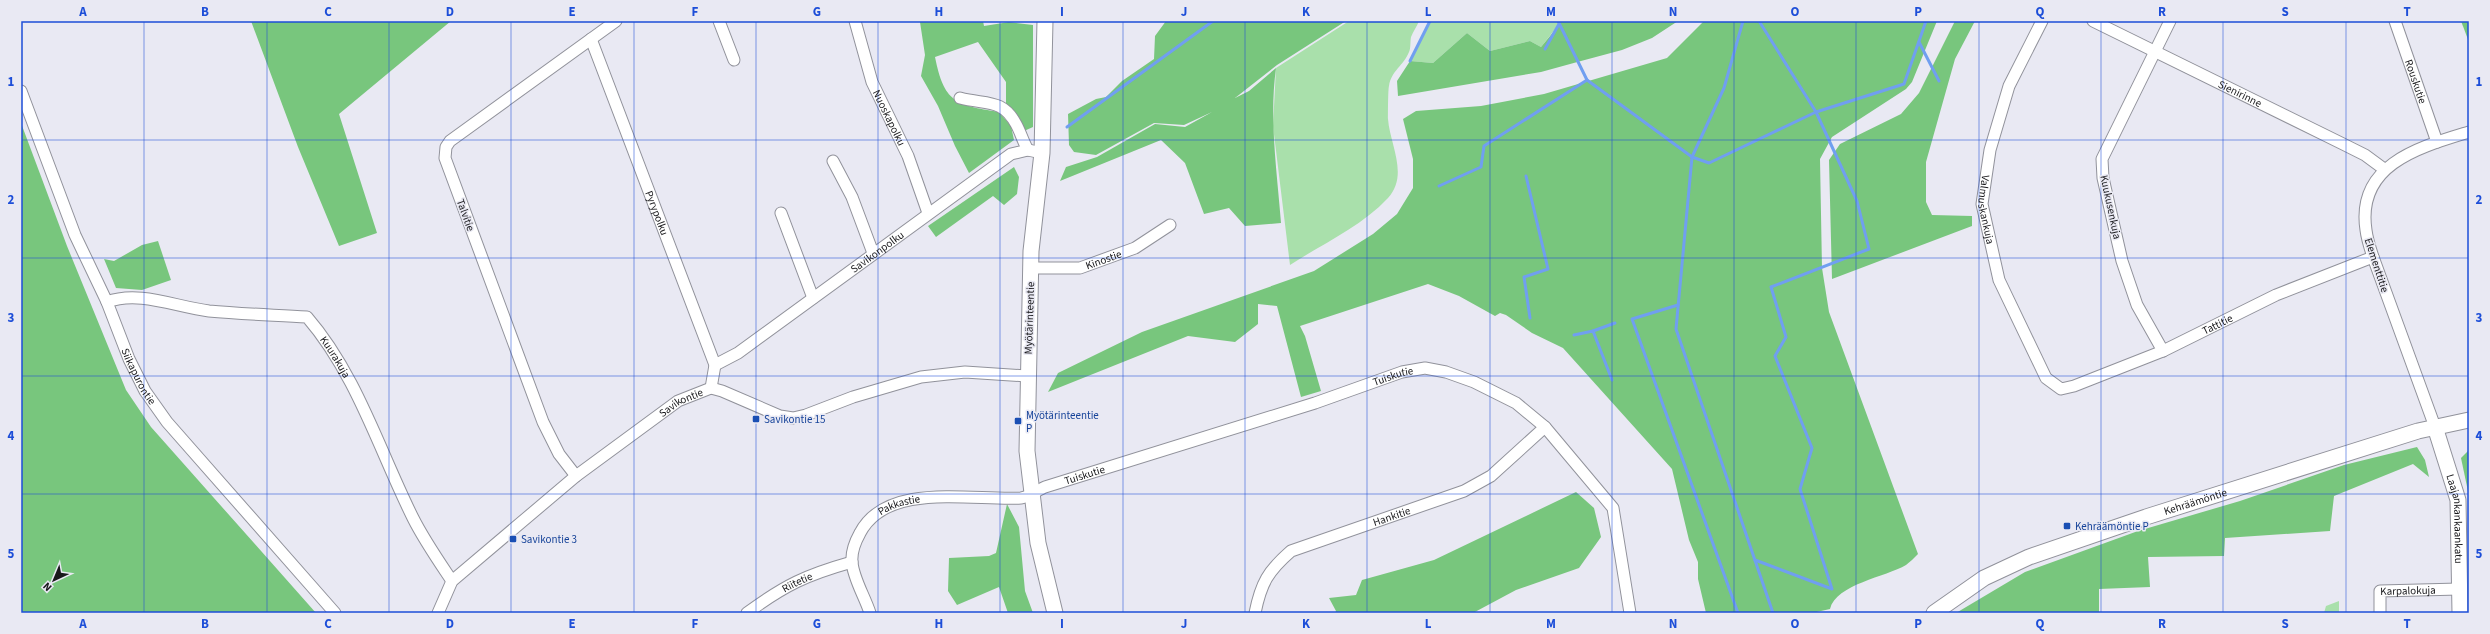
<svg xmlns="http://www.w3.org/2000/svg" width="2490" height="634" font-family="'Source Sans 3',sans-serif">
<rect width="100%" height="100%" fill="#e9e9f3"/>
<g fill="#a9e0ab">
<path d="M1349 21H1419C1417 26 1413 32 1411 37 1410 42 1411 48 1409 52 1404 65 1391 71 1389 86 1388 89 1388 115 1388 119 1390 145 1409 175 1388 198 1361 227 1322 244 1290 265L1273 126 1276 68Z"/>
<path d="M1430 21H1557L1559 24 1541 47 1530 41 1490 51 1467 33 1433 63 1410 61Z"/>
<path d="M2339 601V613H2324L2326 606Z"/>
</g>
<g fill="#78c67d">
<path d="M251 21H451L339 114 377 233 339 246 298 147Z"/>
<path d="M923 21H983L984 26 1009 22 1033 25V127L1024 131 1006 104V82L978 42 935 57C944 102 955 105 999 112L1011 126 1014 140 969 173 955 146 938 106 921 76 925 55 920 22Z"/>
<path d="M1166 21H1346L1277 65 1235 98 1249 91 1276 68C1269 119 1277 171 1281 223L1245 226 1229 208 1204 214 1185 163 1161 140 1060 181 1066 167 1097 157 1155 124 1185 127 1212 112 1184 125 1154 123 1096 155 1074 152 1069 145 1068 114 1096 99 1106 97 1122 81 1154 59 1155 36Z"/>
<path d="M1558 21H1678L1652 38 1622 50 1581 61 1541 72 1398 96 1397 81 1410 61 1433 63 1467 33 1490 51 1530 41 1541 47 1559 25Z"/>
<path d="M1704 21H1937L1912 82 1906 89 1832 137 1820 159 1822 268 1829 312 1918 554C1914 558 1910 562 1906 565 1886 577 1836 584 1830 609L1812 613H1706L1698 579V562L1689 540 1672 469 1563 348 1532 333 1506 315 1500 313 1495 316 1459 296 1428 284 1300 326 1305 336 1321 391 1301 397 1277 306 1258 304V324L1235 342 1188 336 1048 392 1058 373 1142 332 1314 271 1373 234 1397 214 1413 188V159L1403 119 1416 111 1481 106 1544 94 1667 58Z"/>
<path d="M1955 21H1975L1955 59 1926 162V202L1932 215 1972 216V226L1832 279 1829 160 1840 144 1901 114 1919 93Z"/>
<path d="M2461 21H2469V42Z"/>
<path d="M21 123 67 246 126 390 151 427 316 613H21Z"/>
<path d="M1014 167 1019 177 1017 194 1004 205 993 196 936 237 928 226Z"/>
<path d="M158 241 171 280 142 290 116 288 104 259 114 261 142 245Z"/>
<path d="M2417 447 2425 460 2429 477 2413 464 2334 496 2330 531 2225 538 2224 556 2148 557 2150 587 2099 589V613H1956L2025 572 2138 531 2240 501 2344 465Z"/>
<path d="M2469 450V496L2461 458Z"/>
<path d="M1576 492 1594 508 1601 537 1579 568 1516 590 1473 613H1335L1336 611 1329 598 1356 595 1362 580 1434 560Z"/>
<path d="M1007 504 1019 527 1025 591 1033 613H1008L999 587 957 605 948 591 949 558 989 556 996 553Z"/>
</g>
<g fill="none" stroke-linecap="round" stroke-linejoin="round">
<g stroke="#709ff0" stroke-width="3">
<path d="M1558 21 1587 80"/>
<path d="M1743 21 1724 88 1692 157 1676 329 1773 613"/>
<path d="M1919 42 1939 81"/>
<path d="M1545 49 1559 24"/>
<path d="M1410 61 1430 21"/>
<path d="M1067 127 1213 21"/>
<path d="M1526 176 1548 269 1524 277 1530 318"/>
<path d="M1439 186 1481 167 1484 146 1587 80 1692 157 1709 163 1816 112 1904 84 1926 21"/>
<path d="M1678 305 1632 319 1738 613"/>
<path d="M1593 331 1615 323"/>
<path d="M1574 335 1593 331 1612 380"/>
<path d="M1755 560 1832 589 1800 489 1812 448 1775 356 1786 337 1771 287 1869 249 1857 201 1816 112 1759 21"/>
</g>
<defs>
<g id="street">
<path d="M719 21 734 60"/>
<path id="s1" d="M855 21 872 82 908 156 928 213"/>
<path id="s2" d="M2042 21 2009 86 1990 150 1982 204 1999 280 2046 378 2061 389 2074 386 2163 351 2276 295 2373 257"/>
<path id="s3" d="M2093 21 2343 144 2365 155 2384 169"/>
<path id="s4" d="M2395 21 2437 142"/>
<path id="s5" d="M591 39 715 365 711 388"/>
<path id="s6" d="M21 91 75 235 107 302 129 359 145 391 167 422 335 613"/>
<path d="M960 98C986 105 1002 98 1016 124 1021 133 1023 142 1028 150"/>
<path d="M833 161 852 197 873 253"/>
<path d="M781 213 813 298"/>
<path id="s7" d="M1030 268H1080L1135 248 1170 225"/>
<path id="s8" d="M107 302C139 290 176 307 209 311 241 314 275 315 307 317 357 375 379 450 413 518 424 540 438 560 452 581"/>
<path d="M2163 351 2137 305 2122 261 2103 178 2102 159 2170 21"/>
<path id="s9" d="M715 365 738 353 1011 154 1028 150 1042 153"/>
<path d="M2435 427 2373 257C2370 248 2367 239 2366 230 2356 164 2420 147 2469 132"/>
<path d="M576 476 559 454 543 422 445 158 446 147 450 141 616 21"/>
<path id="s10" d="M438 613 452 581 576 476 678 401 711 388 722 391 780 416 793 418 806 415 853 397 921 377 965 372 1027 376"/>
<path id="s11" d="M747 613C785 585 806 575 852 562"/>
<path id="s12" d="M870 613C865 597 853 578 852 562 851 551 855 542 860 533 887 481 973 501 1021 498 1028 497 1038 490 1045 487L1315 403 1402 372 1425 368 1446 372 1474 382 1516 403 1545 427 1613 508 1630 613"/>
<path id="s13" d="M1255 613C1261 583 1268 571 1291 551L1464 491 1491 476 1545 427"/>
<path id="s14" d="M2380 613V591L2459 589"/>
</g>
<g id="secondary">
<path d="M1045 21 1042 153 1031 251 1027 451 1038 543 1055 613"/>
<path id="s15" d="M2435 427 2458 500 2460 613"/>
<path id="s16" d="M1934 613 1984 578 2029 557 2146 517 2418 431 2469 420"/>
</g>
</defs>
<use href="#street" stroke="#91929b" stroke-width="13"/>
<use href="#secondary" stroke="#91929b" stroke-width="17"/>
<use href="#street" stroke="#fff" stroke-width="11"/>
<use href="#secondary" stroke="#fff" stroke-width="15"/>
</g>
<path fill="none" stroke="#1d4ed8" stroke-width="1" stroke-opacity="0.55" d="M144 21V613M267 21V613M389 21V613M511 21V613M634 21V613M756 21V613M878 21V613M1000 21V613M1123 21V613M1245 21V613M1367 21V613M1490 21V613M1612 21V613M1734 21V613M1856 21V613M1979 21V613M2101 21V613M2223 21V613M2346 21V613M21 140H2469M21 258H2469M21 376H2469M21 494H2469"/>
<g fill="#1a4fb4" stroke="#e9e9f3" stroke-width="1.5">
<rect x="752" y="415" width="8" height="8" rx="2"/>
<rect x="1014" y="417" width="8" height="8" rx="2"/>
<rect x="2063" y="522" width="8" height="8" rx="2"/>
<rect x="509" y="535" width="8" height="8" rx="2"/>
</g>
<g text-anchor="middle" stroke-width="3" stroke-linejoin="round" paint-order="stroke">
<g font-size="11" fill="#18181b" stroke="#e9e9f3">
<text dy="4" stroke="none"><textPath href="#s4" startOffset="64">Rouskutie</textPath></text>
<text dy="4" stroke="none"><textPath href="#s3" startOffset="164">Sienirinne</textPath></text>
<text dy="4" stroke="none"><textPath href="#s1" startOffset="103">Nuoskapolku</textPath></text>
<text transform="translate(2111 207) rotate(78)" y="4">Kuukusenkuja</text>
<text dy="4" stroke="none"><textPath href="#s2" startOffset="200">Valmuskankuja</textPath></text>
<text dy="4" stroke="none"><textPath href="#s5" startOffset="186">Pyrypolku</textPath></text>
<text transform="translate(466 215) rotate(70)" y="4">Talvitie</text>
<text dy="4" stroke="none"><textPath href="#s9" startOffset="198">Savikonpolku</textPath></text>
<text dy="4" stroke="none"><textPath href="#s7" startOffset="75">Kinostie</textPath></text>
<text transform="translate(2377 265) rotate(72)" y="4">Elementtitie</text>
<text transform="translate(1029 318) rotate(-88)" y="4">Myötärinteentie</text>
<text dy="4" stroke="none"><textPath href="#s2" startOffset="569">Tattitie</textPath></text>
<text dy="4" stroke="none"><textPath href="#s8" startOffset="251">Kuurakuja</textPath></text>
<text dy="4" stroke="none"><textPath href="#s6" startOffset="309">Siikapurontie</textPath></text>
<text dy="4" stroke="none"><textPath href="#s12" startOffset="650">Tuiskutie</textPath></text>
<text dy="4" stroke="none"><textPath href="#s10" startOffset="326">Savikontie</textPath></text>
<text dy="4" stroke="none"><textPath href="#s12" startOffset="326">Tuiskutie</textPath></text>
<text dy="4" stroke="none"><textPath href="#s16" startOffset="286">Kehräämöntie</textPath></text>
<text dy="4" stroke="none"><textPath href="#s12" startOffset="135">Pakkastie</textPath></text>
<text dy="4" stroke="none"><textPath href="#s13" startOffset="180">Hankitie</textPath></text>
<text dy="4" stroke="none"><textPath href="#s15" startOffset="95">Laajankankaankatu</textPath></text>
<text dy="4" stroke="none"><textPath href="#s11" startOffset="59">Riitetie</textPath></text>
<text dy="4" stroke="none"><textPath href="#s14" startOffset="50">Karpalokuja</textPath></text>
</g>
<g font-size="11" fill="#164399" stroke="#e9e9f3" text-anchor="start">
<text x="1026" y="419">Myötärinteentie<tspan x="1026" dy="13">P</tspan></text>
<text x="764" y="423">Savikontie 15</text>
<text x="2075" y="530">Kehräämöntie P</text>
<text x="521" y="543">Savikontie 3</text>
</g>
</g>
<rect width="2490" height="634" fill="none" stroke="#e9e9f3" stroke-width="44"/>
<g transform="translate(54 580) rotate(224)" stroke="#e9e9f3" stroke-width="3" paint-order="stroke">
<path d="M0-3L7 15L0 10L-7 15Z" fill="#18181b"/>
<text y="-6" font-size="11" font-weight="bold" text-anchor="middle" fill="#18181b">N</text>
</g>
<rect x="22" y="22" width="2446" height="590" fill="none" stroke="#1d4ed8" stroke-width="1.5"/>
<g font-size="13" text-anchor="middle" font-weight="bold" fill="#1d4ed8">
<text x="83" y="16">A</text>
<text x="205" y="16">B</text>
<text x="328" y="16">C</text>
<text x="450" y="16">D</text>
<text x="572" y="16">E</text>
<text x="695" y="16">F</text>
<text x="817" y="16">G</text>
<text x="939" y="16">H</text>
<text x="1062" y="16">I</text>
<text x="1184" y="16">J</text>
<text x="1306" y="16">K</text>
<text x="1428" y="16">L</text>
<text x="1551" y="16">M</text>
<text x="1673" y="16">N</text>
<text x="1795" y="16">O</text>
<text x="1918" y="16">P</text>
<text x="2040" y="16">Q</text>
<text x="2162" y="16">R</text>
<text x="2285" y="16">S</text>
<text x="2407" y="16">T</text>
<text x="11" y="86">1</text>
<text x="2479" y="86">1</text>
<text x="11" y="204">2</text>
<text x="2479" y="204">2</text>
<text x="11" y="322">3</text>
<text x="2479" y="322">3</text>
<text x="11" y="440">4</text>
<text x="2479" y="440">4</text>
<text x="11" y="558">5</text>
<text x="2479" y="558">5</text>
<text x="83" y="628">A</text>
<text x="205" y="628">B</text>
<text x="328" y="628">C</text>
<text x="450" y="628">D</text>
<text x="572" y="628">E</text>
<text x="695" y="628">F</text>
<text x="817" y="628">G</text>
<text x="939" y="628">H</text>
<text x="1062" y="628">I</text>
<text x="1184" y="628">J</text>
<text x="1306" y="628">K</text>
<text x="1428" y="628">L</text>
<text x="1551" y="628">M</text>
<text x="1673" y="628">N</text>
<text x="1795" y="628">O</text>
<text x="1918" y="628">P</text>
<text x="2040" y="628">Q</text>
<text x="2162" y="628">R</text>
<text x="2285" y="628">S</text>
<text x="2407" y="628">T</text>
</g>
</svg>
